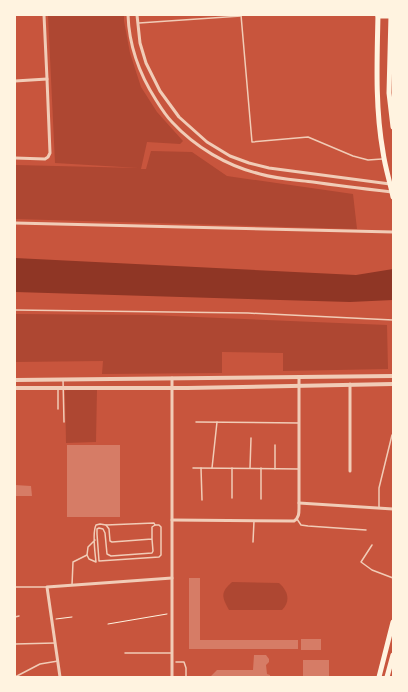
<svg xmlns="http://www.w3.org/2000/svg" width="408" height="692" font-family="Poppins,sans-serif">
<rect width="100%" height="100%" fill="#c8553d"/>
<g fill="#ae4732">
<path d="M48 15H124V21L130 53 141 87 157 112 183 141 180 144 147 142 141 169H146L151 151 192 152 227 176 353 194 357 229 15 219V165L139 168 55 163Z"/>
<path d="M15 314 149 315 387 325 388 369 283 371V353L222 352V373L102 374 103 361 15 362Z"/>
<path d="M97 389 96 442 66 443 65 391 66 390Z"/>
<path d="M232 582 279 583C288 591 291 601 282 610H229C221 596 221 592 232 582Z"/>
</g>
<path fill="#8f3625" d="M15 258 356 275 393 269V300L350 302 15 292Z"/>
<g fill="#d67c66">
<rect x="67" y="445" width="53" height="72"/>
<path d="M15 485 31 486 32 496H15Z"/>
<path d="M189 578H200V640H298V649H189Z"/>
<rect x="301" y="639" width="20" height="11"/>
<path d="M254 655H266L269 659V662L266 665 267 674 270 675V677H210L217 670H253Z"/>
<rect x="303" y="660" width="26" height="17"/>
</g>
<g fill="none" stroke-linecap="round" stroke-linejoin="round">
<g stroke="#fff3e0" stroke-width="1">
<path d="M56 619 72 617"/>
<path d="M108 624 167 614"/>
</g>
<g stroke="#f1ccb7" stroke-width="1.5">
<path d="M241 15 252 142 308 137 353 156 368 160 382 159"/>
<path d="M139 23 241 16"/>
<path d="M15 310 248 313 393 320"/>
<path d="M63 379 64 422"/>
<path d="M58 390V409"/>
<path d="M196 422 299 423"/>
<path d="M193 468 299 469"/>
<path d="M201 468 202 500"/>
<path d="M212 468 217 422"/>
<path d="M250 468 251 438"/>
<path d="M275 469V445"/>
<path d="M232 498V468"/>
<path d="M261 499V468"/>
<path d="M379 508V488L392 435"/>
<path d="M297 519 301 525 308 526 366 530"/>
<path d="M106 525 154 523 155 525"/>
<path d="M95 540 88 547 87 555 89 559 96 562C95 552 92 533 96 525L100 524 106 525 109 529 110 541 112 542 152 539V527L155 525H159L161 527V555L159 557 99 561 97 534V529L99 528 103 529 105 533 107 554 111 556 152 553 153 551 152 539"/>
<path d="M253 542 254 521"/>
<path d="M372 545 361 562 372 570 393 578"/>
<path d="M72 585 73 562 87 555"/>
<path d="M15 587H47"/>
<path d="M15 617 19 616"/>
<path d="M15 644 55 643"/>
<path d="M125 653H172"/>
<path d="M176 662H184L186 668V677"/>
<path d="M15 677 40 664 58 661"/>
</g>
<g stroke="#f1ccb7" stroke-width="3">
<path d="M128 15C129 46 140 75 156 100 161 108 166 116 172 122 195 147 227 166 260 174 277 179 296 180 313 182 340 186 366 189 392 192"/>
<path d="M137 15 140 43 146 63 160 91 179 117 207 142 230 156 249 163 269 168 390 184"/>
<path d="M15 81 47 79"/>
<path d="M15 158 45 159 48 157 50 153 47 79 44 15"/>
<path d="M15 223 393 232"/>
<path d="M172 378V677"/>
<path d="M350 471V384"/>
<path d="M299 503 393 509"/>
<path d="M172 520 294 521C299 518 299 513 299 508V377"/>
<path d="M60 677 47 587 172 578"/>
</g>
<g stroke="#f1ccb7" stroke-width="4">
<path d="M15 380 393 376"/>
<path d="M15 388H187L393 384"/>
</g>
<g stroke="#fff3e0" stroke-width="5">
<path d="M378 15C377 61 375 107 383 152 385 167 390 182 393 197"/>
<path d="M391 15 389 93 393 127"/>
<path d="M378 16H391"/>
<path d="M379 677 393 622"/>
<path d="M387 677 393 655"/>
</g>
</g>
<rect width="408" height="692" fill="none" stroke="#fff3e0" stroke-width="32"/>
</svg>
